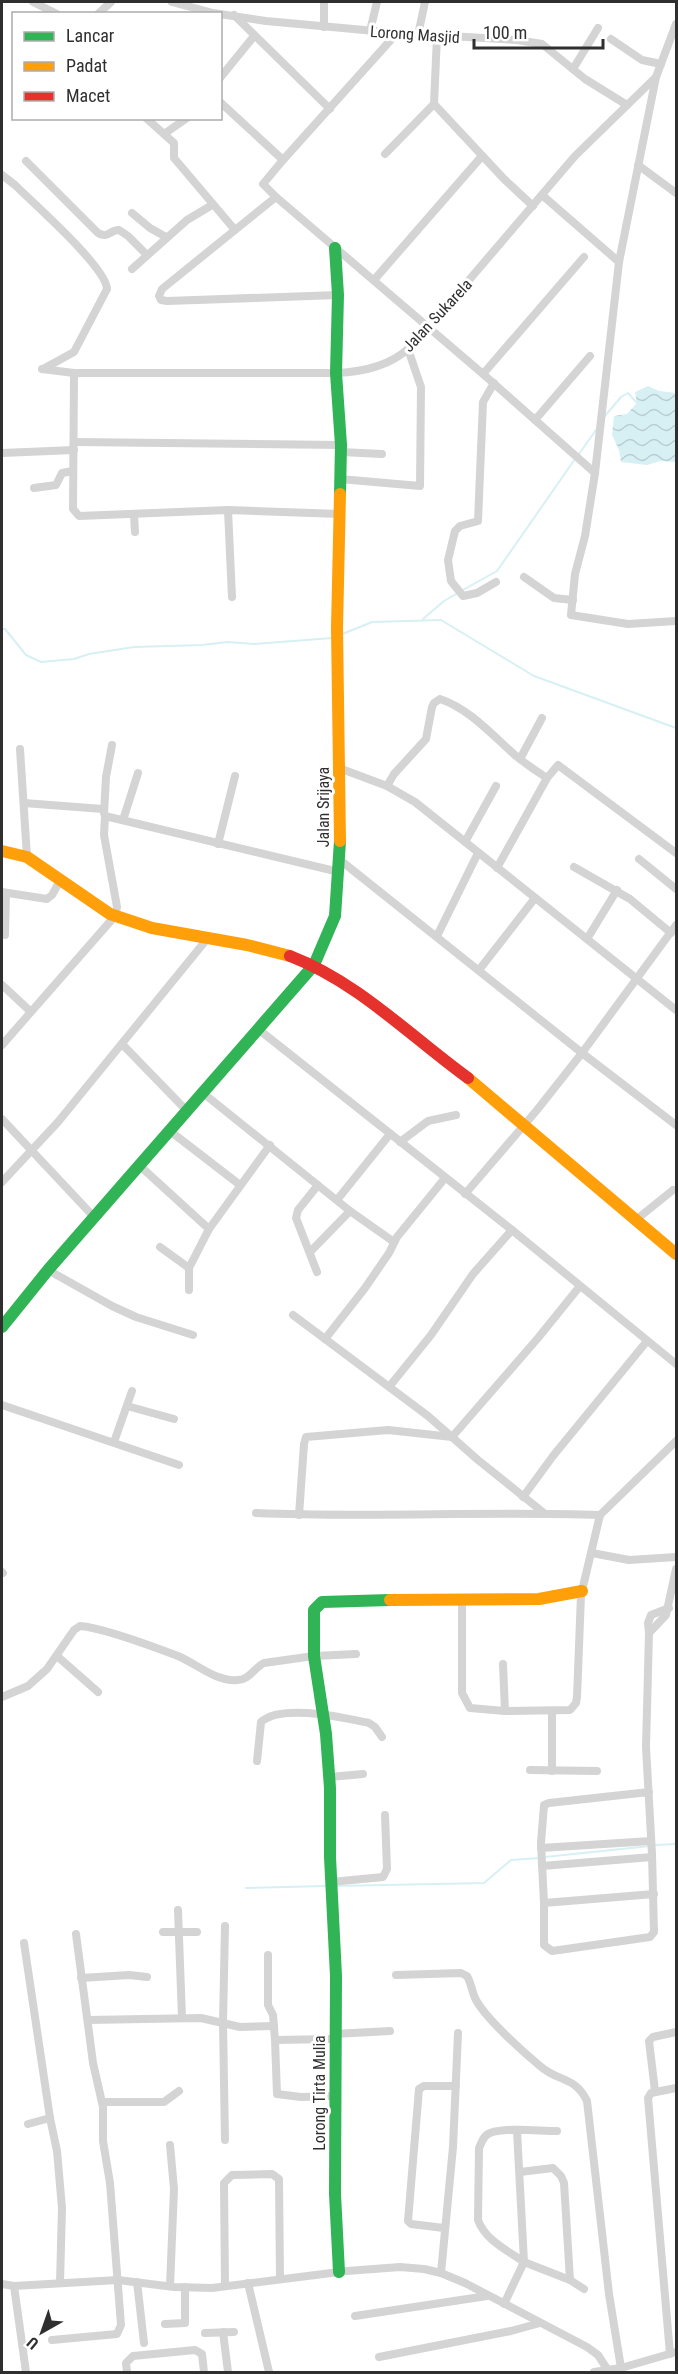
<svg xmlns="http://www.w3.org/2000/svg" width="678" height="2374" font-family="'Roboto Condensed',sans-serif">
<defs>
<pattern id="water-waves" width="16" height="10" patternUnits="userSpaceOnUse" patternTransform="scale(1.5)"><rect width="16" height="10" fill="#d7f0f4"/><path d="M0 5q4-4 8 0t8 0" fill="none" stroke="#b9ced2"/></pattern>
</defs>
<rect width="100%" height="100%" fill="#fff"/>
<path fill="url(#water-waves)" d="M648 386 659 391 676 393V461L675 462 660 461 647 465 621 462 619 450 612 435 614 416 627 414 637 403 635 392Z"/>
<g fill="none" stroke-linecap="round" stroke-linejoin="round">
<g stroke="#d7f0f4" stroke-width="2">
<path d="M604 417 621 397 628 393 637 403"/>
<path d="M579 454 596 430"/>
<path d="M461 591 497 571 575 459"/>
<path d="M423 619 444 601 456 594"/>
<path d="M2 629H5L26 655 41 662 74 659 89 654 134 647 202 645 228 642 254 644 332 638"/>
<path d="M340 635 372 622 441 620 534 676 676 728"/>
<path d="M655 1845 676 1844"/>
<path d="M545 1857 650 1846"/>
<path d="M335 1886 484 1883 511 1860 539 1858"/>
<path d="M246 1888 326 1886"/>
</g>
<g stroke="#d4d4d4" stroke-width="8">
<path d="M33 2 57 14"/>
<path d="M172 2 213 13 266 21 397 33 517 40 542 44 585 79 627 105"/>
<path d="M98 14 111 2"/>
<path d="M234 15 330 109"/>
<path d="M324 27V2"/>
<path d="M370 31 377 2"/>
<path d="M397 33 283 160 263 184 276 197 483 374 595 473"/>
<path d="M418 35 425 2"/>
<path d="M437 36 434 104 504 179 533 206"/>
<path d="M611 39 642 60 661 64"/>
<path d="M573 69 598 28"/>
<path d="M656 77 619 262 595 473 585 536 575 574 571 615 628 624 676 621"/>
<path d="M220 78 254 36"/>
<path d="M220 102 283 160"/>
<path d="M146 118 174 143V158L235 230 276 197"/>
<path d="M164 134 187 118"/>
<path d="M385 154 434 104"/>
<path d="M26 161 98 233C108 239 110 230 119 230L128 236 147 255"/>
<path d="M638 165 676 193"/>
<path d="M2 175 15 185C34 204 106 267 107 289L74 352 43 369"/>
<path d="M542 195 619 262"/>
<path d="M132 213 150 228 166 237"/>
<path d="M235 230 162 289 159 296 161 300 167 301 338 295"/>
<path d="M132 269 187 220 212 205"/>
<path d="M374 280 482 156"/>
<path d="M42 369 74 373H336C361 372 389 366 408 349 415 343 421 335 428 328L575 156 656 77 676 24"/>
<path d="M74 373 73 509 79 516 228 510 340 514"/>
<path d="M483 374 584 257"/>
<path d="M494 383 483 402 478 521 460 526 455 531 448 560 451 581 463 596 477 593 496 582"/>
<path d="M535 420 590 356"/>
<path d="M74 442 341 445"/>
<path d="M341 452 382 454"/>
<path d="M2 453 74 450"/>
<path d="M340 479 420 486 421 387 408 349"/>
<path d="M34 488 56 485 62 473 73 471"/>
<path d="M228 510 232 597"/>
<path d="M134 515 135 532"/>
<path d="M524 577 554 598 573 600"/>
<path d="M20 749 27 857"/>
<path d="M520 759 542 718"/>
<path d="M339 768 387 786 415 802 676 1010"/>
<path d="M387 786 394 774 426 739 432 707 434 703 440 699C470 709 493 736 516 756 526 764 536 771 547 778"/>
<path d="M24 803 103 809"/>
<path d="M104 813 106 777 112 745"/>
<path d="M123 820 138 773"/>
<path d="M465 842 496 786"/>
<path d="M218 844 235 776"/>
<path d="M639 859 676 889"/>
<path d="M340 860 582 1053 676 1125"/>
<path d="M574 867 630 899 671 933"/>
<path d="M497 868 547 778 558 765 676 853"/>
<path d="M2 892 47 899 52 895 61 879"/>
<path d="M5 935 6 893"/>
<path d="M437 936 478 853"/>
<path d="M587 939 617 890"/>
<path d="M479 970 535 898"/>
<path d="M2 985 30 1011"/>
<path d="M258 1029 512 1230 676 1364"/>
<path d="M122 1044 187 1111"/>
<path d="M2 1045 115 916 117 907 104 835 105 816 339 872"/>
<path d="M203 1093 350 1211 394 1242"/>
<path d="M2 1119 94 1217"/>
<path d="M170 1131 240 1185"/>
<path d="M400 1142 428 1121 456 1115"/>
<path d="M140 1166 209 1229"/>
<path d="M2 1182 58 1122 207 939"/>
<path d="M465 1194 537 1110 582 1053 676 925"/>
<path d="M337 1200 390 1134"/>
<path d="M637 1219 673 1190"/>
<path d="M160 1247 189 1268"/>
<path d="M311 1251 350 1211"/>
<path d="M48 1270 112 1306 136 1317 193 1335"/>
<path d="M317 1272 296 1218 298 1210 318 1185"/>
<path d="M189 1290V1268L209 1229 270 1145"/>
<path d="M293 1315 428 1416 478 1460 544 1513"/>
<path d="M325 1339 365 1288 389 1253 397 1237 445 1178"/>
<path d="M389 1387 431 1335 473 1274 512 1230"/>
<path d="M2 1405 179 1465"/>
<path d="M127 1406 174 1419"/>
<path d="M114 1442 132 1391"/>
<path d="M523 1497 553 1456 647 1341"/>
<path d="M256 1513C370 1518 485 1511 600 1515"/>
<path d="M299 1515 304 1444 306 1437 388 1430 452 1437 538 1338 580 1286"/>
<path d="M592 1553 629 1560 676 1557"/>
<path d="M2 1572 3 1573"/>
<path d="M462 1600V1693L470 1708 505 1711 570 1710 576 1703 577 1697 581 1595 600 1515 676 1441"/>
<path d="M649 1633 648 1623 651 1615 669 1608"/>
<path d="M57 1656 98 1692"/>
<path d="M503 1664 505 1711"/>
<path d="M2 1697 28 1686 47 1669 74 1630 80 1626C105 1628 154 1647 178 1656 197 1664 216 1682 238 1680 249 1680 254 1668 264 1663L314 1656 356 1654"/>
<path d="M257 1761 261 1722C281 1703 344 1718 369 1723L375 1727 382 1737"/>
<path d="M530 1770 597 1771"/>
<path d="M552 1771V1711"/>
<path d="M330 1777 363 1774"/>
<path d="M649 1792 549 1803 544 1805 541 1843 544 1903V1945L552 1951 650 1937 654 1932 652 1854 646 1747 649 1633 666 1615 676 1569"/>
<path d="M541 1848 651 1841"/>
<path d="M542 1866 652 1857"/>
<path d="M331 1882 383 1877 387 1869 385 1815"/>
<path d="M544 1903 654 1894"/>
<path d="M178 1910 182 2018"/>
<path d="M225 1926 223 2023 225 2140"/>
<path d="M163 1932H197"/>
<path d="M24 1943 50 2118 57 2151 62 2208 60 2283"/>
<path d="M268 1955V2005L273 2015 275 2040"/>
<path d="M396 1975 461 1973 467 1976C471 1983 472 1991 475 1998 484 2017 523 2052 540 2066 558 2082 575 2076 587 2101L609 2294 621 2368"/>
<path d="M81 1978 129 1975 147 1977"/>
<path d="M88 2020 201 2018 240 2027 274 2026"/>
<path d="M334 2034 390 2031"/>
<path d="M334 2039 275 2040 277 2094 301 2097 335 2096"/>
<path d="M655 2091 649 2041 653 2037 676 2032"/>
<path d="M102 2102H164L179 2091"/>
<path d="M28 2124 50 2118"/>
<path d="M517 2131 524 2262C507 2250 485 2240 478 2220L479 2148C482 2141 484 2135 490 2133 508 2127 538 2131 557 2131"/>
<path d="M444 2228 411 2224 408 2221 419 2089 424 2086H456"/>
<path d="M441 2273 453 2147 458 2033"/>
<path d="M570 2280 584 2289"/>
<path d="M137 2282 144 2343"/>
<path d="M248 2283 269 2372"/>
<path d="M2 2284 14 2286 118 2280 174 2287 212 2288 347 2271 400 2267 424 2269 441 2273 465 2283 587 2347 598 2355 609 2372"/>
<path d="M14 2286 26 2372"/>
<path d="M170 2286 174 2189 170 2145"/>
<path d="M225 2286 224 2183 232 2175 272 2174 279 2179 280 2279"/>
<path d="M504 2304 524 2262 570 2280 564 2183 561 2176 553 2168 520 2172"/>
<path d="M355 2316 487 2296"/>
<path d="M165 2324 185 2323V2287"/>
<path d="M223 2332 228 2372"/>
<path d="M205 2333 234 2332"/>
<path d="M52 2340 117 2334 121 2325 110 2183 103 2141V2107L93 2063 76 1934"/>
<path d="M670 2354 648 2098 651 2093 676 2088"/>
<path d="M379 2357 511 2331 540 2323"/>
<path d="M127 2372 126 2363 133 2356 195 2350 202 2354 204 2372"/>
<path d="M594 2372 621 2368 676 2352"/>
</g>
<g stroke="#30b455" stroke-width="12">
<path d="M335 248 338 295 336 373 341 445 340 494"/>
<path d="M2 1327 48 1270 314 965 335 916 340 841"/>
<path d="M339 2272 335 2194 336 1976 330 1857V1788L326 1734 314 1656V1610L322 1602 390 1600"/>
</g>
<g stroke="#ff9f0a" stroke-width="12">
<path d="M340 494 337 628 340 841"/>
<path d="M2 851 27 857 110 914 152 928 247 945 290 956"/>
<path d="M468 1078 676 1254"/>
<path d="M390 1600 539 1599 582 1591"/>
</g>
<path stroke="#e5322d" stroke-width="12" d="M290 956C358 982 410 1036 468 1078"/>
</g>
<g text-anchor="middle" stroke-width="6" stroke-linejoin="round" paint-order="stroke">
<g font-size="16" fill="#2f2f2f" stroke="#fff">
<text transform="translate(415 34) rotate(4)" y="6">Lorong Masjid</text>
<text transform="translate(437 315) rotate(-47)" y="6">Jalan Sukarela</text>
<text transform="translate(323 807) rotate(-90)" y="6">Jalan Srijaya</text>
<text transform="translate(319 2093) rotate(-90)" y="6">Lorong Tirta Mulia</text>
</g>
</g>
<rect width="678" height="2374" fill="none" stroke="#2f2f2f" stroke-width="6"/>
<rect x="12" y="12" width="210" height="108" fill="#ffffff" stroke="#acacac" stroke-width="1.5"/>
<rect x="24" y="32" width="30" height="9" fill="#30b455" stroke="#acacac" stroke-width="1.5"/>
<text x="66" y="42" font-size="18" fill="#2f2f2f">Lancar</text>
<rect x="24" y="62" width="30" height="9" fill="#ff9f0a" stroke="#acacac" stroke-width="1.5"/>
<text x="66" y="72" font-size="18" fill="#2f2f2f">Padat</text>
<rect x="24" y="92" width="30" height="9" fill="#e5322d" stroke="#acacac" stroke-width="1.5"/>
<text x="66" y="102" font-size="18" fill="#2f2f2f">Macet</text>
<g transform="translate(42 2332) rotate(220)" stroke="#ffffff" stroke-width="4.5" paint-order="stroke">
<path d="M0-4.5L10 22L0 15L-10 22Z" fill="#2f2f2f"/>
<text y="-9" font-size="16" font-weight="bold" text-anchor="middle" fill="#2f2f2f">U</text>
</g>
<path d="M474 39v9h129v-9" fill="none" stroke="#2f2f2f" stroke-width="3"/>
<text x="483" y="39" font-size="18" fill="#2f2f2f" stroke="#ffffff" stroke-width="4.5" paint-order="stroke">100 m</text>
</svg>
